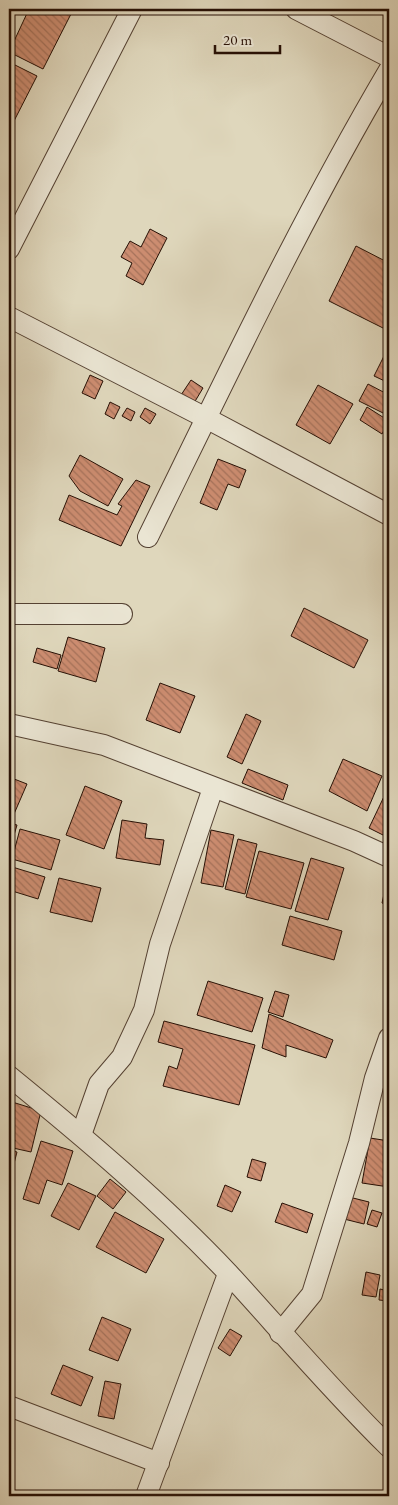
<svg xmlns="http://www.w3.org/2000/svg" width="398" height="1505" font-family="'EB Garamond',serif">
<defs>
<pattern id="building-back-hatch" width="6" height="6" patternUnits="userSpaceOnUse" patternTransform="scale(1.25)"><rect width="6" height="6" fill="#cd8d71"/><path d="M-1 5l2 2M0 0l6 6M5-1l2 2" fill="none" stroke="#a6725b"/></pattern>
</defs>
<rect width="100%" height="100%" fill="#dfd7bc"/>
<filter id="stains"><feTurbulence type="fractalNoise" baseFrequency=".004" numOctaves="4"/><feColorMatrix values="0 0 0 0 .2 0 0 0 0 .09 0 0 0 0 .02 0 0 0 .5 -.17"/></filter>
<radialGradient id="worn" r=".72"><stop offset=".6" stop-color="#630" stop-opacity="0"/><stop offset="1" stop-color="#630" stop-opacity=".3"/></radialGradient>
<g fill="url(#building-back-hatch)" stroke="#260f04">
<path d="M29 9H66L72 12 43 69 9 52Z"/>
<path d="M9 62 37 76 14 121 9 119Z"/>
<path d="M150 229 167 238 143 285 126 276 132 263 121 257 130 241 141 247Z"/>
<path d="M356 246 389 263V331L329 301Z"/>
<path d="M389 346V383L374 376Z"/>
<path d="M90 375 103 381 95 399 82 393Z"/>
<path d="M191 380 203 388 194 403 181 395Z"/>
<path d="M368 384 389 395V401L383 413 359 401Z"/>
<path d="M318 385 353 404 330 444 296 425Z"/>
<path d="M110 402 120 407 114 419 105 414Z"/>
<path d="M367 407 389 421 382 434 360 420Z"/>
<path d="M127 408 135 412 131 421 122 416Z"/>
<path d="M145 408 156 414 150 424 140 417Z"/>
<path d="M80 455 123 479 108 506 80 491 69 476Z"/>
<path d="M218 459 246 470 239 488 228 484 217 510 200 503Z"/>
<path d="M136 480 150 486 121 546 59 520 69 495 117 515 122 506 118 504Z"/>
<path d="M304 608 368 640 354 668 291 636Z"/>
<path d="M68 637 105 648 96 682 58 671Z"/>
<path d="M37 648 61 655 57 669 33 662Z"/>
<path d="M160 683 195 696 180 733 146 720Z"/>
<path d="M246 714 261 721 242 764 227 757Z"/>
<path d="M343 759 382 776 367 811 329 791Z"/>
<path d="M248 769 288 785 283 800 242 783Z"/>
<path d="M9 777 27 784 14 814 9 812Z"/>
<path d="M85 786 122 801 104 849 66 835Z"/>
<path d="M389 786V838L369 828Z"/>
<path d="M122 820 147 824 145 838 164 840 160 865 116 858Z"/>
<path d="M9 823 17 825 9 852Z"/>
<path d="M20 829 60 840 51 870 12 859Z"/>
<path d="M211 830 234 835 223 887 201 883Z"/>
<path d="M238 839 257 844 245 894 225 889Z"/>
<path d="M259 851 304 863 291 909 246 897Z"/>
<path d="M311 858 344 868 328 920 295 911Z"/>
<path d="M9 866 45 877 38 899 9 890Z"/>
<path d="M388 876H389V905L382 903Z"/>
<path d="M59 878 101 888 92 922 50 912Z"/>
<path d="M290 916 342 931 334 960 282 945Z"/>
<path d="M208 981 263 998 252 1032 197 1015Z"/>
<path d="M275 991 289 995 283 1017 268 1012Z"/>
<path d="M269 1014 333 1040 326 1058 286 1045V1057L262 1048Z"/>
<path d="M164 1021 255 1045 239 1105 163 1086 169 1066 177 1069 183 1049 158 1042Z"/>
<path d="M9 1101 41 1111 31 1152 13 1148 15 1140 9 1139Z"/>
<path d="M370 1138 389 1141V1187L362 1183Z"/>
<path d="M41 1141 73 1151 62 1185 47 1180 39 1204 23 1199Z"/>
<path d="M9 1150 17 1152 9 1183Z"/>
<path d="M252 1159 266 1163 261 1181 247 1177Z"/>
<path d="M110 1179 126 1192 113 1209 97 1196Z"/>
<path d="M68 1183 96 1196 79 1230 51 1216Z"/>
<path d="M225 1185 241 1192 232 1212 217 1206Z"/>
<path d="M349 1197 369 1202 364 1224 344 1219Z"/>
<path d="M282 1203 313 1214 307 1233 275 1222Z"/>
<path d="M372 1210 382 1213 377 1227 367 1224Z"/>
<path d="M115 1212 164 1239 146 1273 96 1247Z"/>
<path d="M366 1272 380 1275 376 1297 362 1295Z"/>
<path d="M380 1289 389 1291V1301L379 1300Z"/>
<path d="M102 1317 131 1329 118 1361 89 1350Z"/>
<path d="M230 1329 242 1336 230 1356 218 1348Z"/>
<path d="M63 1365 93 1377 81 1406 51 1394Z"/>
<path d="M105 1381 121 1384 114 1419 98 1416Z"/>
</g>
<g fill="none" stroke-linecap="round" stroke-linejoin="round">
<defs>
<g id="minor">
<path d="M296 9 389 57"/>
<path d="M9 249 132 9"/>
<path d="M9 317 206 418 389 515"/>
<path d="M148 537C225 380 300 221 389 70"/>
<path d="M9 614H122"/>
<path d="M9 724 104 745 354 841 389 857"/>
<path d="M9 1076C85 1138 161 1202 229 1274 282 1332 333 1392 389 1447"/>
<path d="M81 1135 99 1084 122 1057 144 1010 160 944 213 788"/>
<path d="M280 1333 312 1294 359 1143 375 1078 389 1038"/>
<path d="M9 1406 159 1463"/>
<path d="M146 1496 228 1274"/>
</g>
</defs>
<use href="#minor" stroke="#544132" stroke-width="22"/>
<use href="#minor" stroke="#eae5d3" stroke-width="20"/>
</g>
<rect width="398" height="1505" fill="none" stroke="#dfd7bc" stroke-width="30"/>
<rect x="10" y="10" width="378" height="1485" fill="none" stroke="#260f04" stroke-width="2.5"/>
<rect x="15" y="15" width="368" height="1475" fill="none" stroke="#260f04"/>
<path d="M215 45v8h65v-8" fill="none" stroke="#260f04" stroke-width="2.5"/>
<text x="223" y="45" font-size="15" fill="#260f04" stroke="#eae5d3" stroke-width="4" paint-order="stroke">20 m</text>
<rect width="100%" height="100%" filter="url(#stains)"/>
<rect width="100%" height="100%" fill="url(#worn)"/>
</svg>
